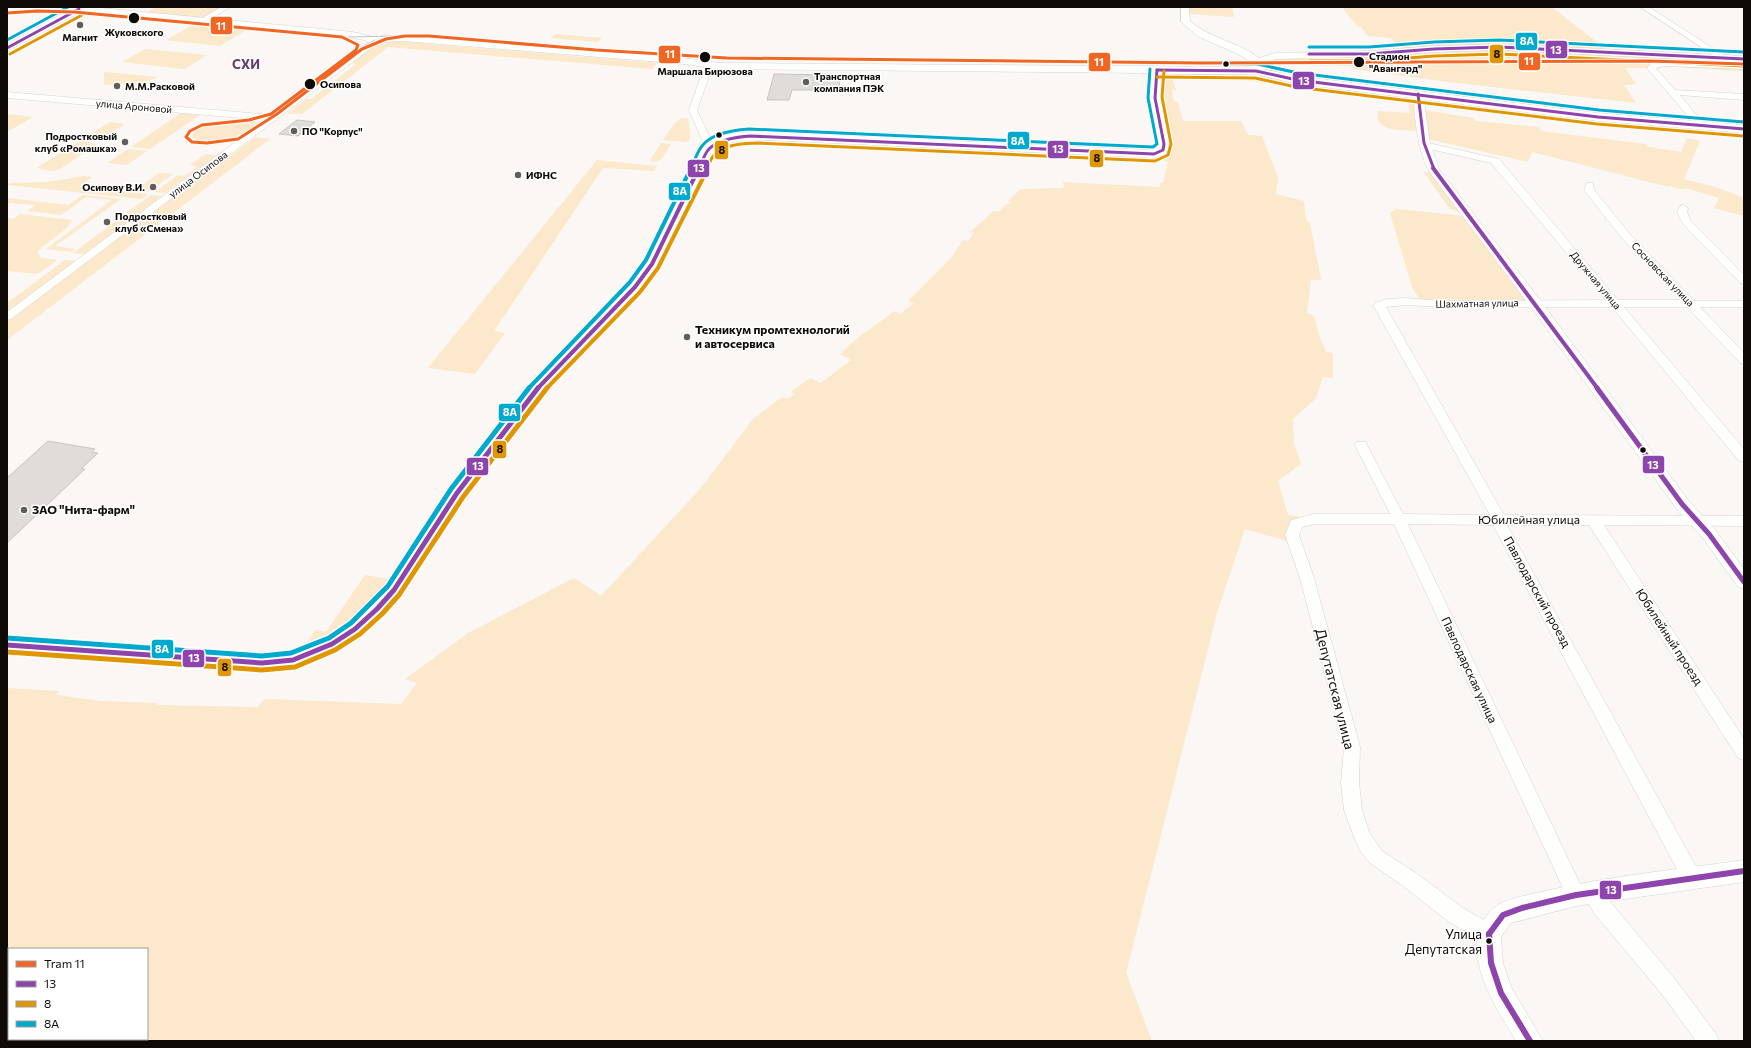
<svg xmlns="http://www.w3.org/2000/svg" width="1751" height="1048" font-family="Commissioner,sans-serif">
<rect width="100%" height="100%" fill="#faf7f4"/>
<g fill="#fce8ca" fill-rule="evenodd">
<path d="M156 7H222L202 18 144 14Z"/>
<path d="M1188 7H1232L1234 17 1188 14Z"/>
<path d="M1344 7H1552L1608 51 1404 49 1390 38 1368 36 1362 28 1357 26 1344 10Z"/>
<path d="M193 25 246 30 220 46 166 40Z"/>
<path d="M556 34 602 38 598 42 550 38Z"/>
<path d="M395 41 657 63 652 69 388 47 302 114H287L306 99H311L356 64 352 63 375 45Z"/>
<path d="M145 49 207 55 185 69 122 62Z"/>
<path d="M1500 50 1744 61V71L1659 66 1654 68H1625L1636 84 1624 85 1636 103 1448 82 1352 69 1351 66 1263 64 1269 60 1285 58Z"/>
<path d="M104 72 158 77 136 85H104Z"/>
<path d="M1177 74C1252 71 1328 85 1402 94L1413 100 1416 131C1404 130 1386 132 1378 121V111L1410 113 1407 98 1233 79 1175 76 1172 77 1176 90H1172L1174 101 1178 102 1183 121H1241L1248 135 1262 136 1278 177 1276 194 1304 201 1306 219 1310 223 1321 280H1311L1307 313 1314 316 1320 338 1326 352 1333 353V378L1323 377 1316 398 1293 419 1294 443 1301 464 1278 481 1288 515 1301 517 1290 523 1291 542 1245 529 1217 613 1126 973 1152 1041H7V688L59 691 56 695 101 701 157 703V705L258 707 264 699 401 704 417 683 405 679 468 633 574 578 601 596 701 488 753 419 782 397 787 399 795 394 791 392 810 378 821 383 851 360 840 354 856 339 895 311 900 314 914 303 908 301 951 258 963 240 968 241 974 233 970 232 994 211 999 212 1006 204H1009L1011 202 1008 201 1021 189 1064 188 1063 182 1160 187V183H1163L1168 162 1154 156 1166 154 1171 148 1159 87 1164 78ZM9 949H147V1039H9Z"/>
<path d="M1424 110 1474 118 1475 121 1539 127 1541 131 1646 144 1648 147 1681 152 1687 138 1700 141 1684 179 1718 188 1744 198V216L1714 208 1719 198 1686 188 1680 189 1670 186 1669 187 1532 152 1528 162 1428 139Z"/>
<path d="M181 113 200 115 150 149 131 147Z"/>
<path d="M7 114 33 117 7 132Z"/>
<path d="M681 118H687L689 121 690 140 685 142 663 140 674 124Z"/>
<path d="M248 121 261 122C245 134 212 152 192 137L194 131 204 126 215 123Z"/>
<path d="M110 122 125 124 104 137 89 135Z"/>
<path d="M255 137 270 139 7 340V321L223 159 228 158Z"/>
<path d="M84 141 97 144 60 169 51 171 37 168 76 143Z"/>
<path d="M661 143 671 144 661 160 653 162 650 160Z"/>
<path d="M128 149 147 151 127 165 108 163Z"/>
<path d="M206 154 217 155 165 193 155 192 178 175 185 176 197 167 190 165Z"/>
<path d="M597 160 657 166 654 171 603 168 494 331 505 333 475 374 428 368Z"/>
<path d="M1423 171 1430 172 1459 210 1458 212 1450 209Z"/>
<path d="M159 173 173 174 150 191 136 190Z"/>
<path d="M84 176 92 177 78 187 148 194 142 199 7 185 11 183 47 182Z"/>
<path d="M83 195 121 199 55 246 75 249 71 252 46 249 112 200 86 197 61 215 28 211 35 205 11 203 7 205V198L68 205Z"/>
<path d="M151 195 162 196 85 254 73 253Z"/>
<path d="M1396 209 1457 215 1464 217 1525 298 1524 301 1420 299 1413 290 1390 213Z"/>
<path d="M20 214 72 220C71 228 44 244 37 252L41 258 57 260 38 274 7 271V218L13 219Z"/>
<path d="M65 260 76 261 7 312V303Z"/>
<path d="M365 575 389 579 382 590 348 627 305 649 307 643 315 630 326 632Z"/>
</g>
<g fill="#e0dcd8" stroke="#c8c6c1">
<path d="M774 74 840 75 839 90H792L789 100H767Z"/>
<path d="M297 120 315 122 298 136 279 134Z"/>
<path d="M48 441 95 449 92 452 98 453 81 469H85L7 543V478Z"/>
</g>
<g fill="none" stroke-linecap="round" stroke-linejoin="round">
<defs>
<g id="minor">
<path d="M221 7H230L204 23 197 21Z"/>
<path d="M1640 7H1649L1728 58 1721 60Z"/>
<path d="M375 38 382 40 11 319 7 320V312L265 120 7 98V92L272 115Z"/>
<path d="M1665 62 1744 65V69L1665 66 1656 68 1675 90 1744 94V100L1680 95 1705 126 1701 129 1698 128 1647 68 1652 63Z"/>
<path d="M719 64 723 66 710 74 697 110 710 138 720 144 715 147 703 142 689 110 702 73Z"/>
<path d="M1424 142 1499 159 1618 300H1681L1621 237 1584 190 1587 183H1593L1594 190 1629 233 1694 301H1744V307H1700L1744 353V364L1740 363 1687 307H1624L1744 449V462L1739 461 1612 307H1442L1405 305 1386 307 1504 515 1744 516V526L1604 525 1744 739V760L1738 758 1589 525H1507L1694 863 1703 873 1705 879 1703 885 1696 888 1689 885 1680 875 1493 525 1408 524 1584 892 1586 887 1593 884 1600 887 1607 898 1675 979 1716 1034 1719 1041H1696L1661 993 1593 912 1585 896 1583 901 1576 904 1569 901 1394 524H1314L1302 527 1299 535 1314 578 1360 747 1359 783 1362 810 1369 832 1382 851 1416 873 1463 908 1496 927 1499 934 1496 941 1489 944 1449 922 1402 885 1370 863 1361 852 1355 840 1344 810 1341 783 1344 747 1300 578 1285 535 1291 520 1314 514H1390L1355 445 1356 442H1366L1367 445 1403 514 1490 515 1373 305 1375 303 1387 299 1405 298 1442 301 1606 300 1491 163 1421 147 1419 145Z"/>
<path d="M1683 205 1688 208 1687 212 1691 221 1744 275V284L1740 283 1683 224 1677 212 1680 206Z"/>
</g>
<g id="tertiary">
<path d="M1181 7H1189L1190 21C1211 40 1248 44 1264 63L1262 65H1256L1238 54 1199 37 1181 22Z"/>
<path d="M1418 91 1423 94 1430 143 1439 169 1540 300 1688 500 1715 530 1744 569V589L1738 587 1703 538 1676 508 1530 306 1428 170C1417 146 1415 120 1413 94Z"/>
<path d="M1744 860V882L1576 906 1511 923 1501 937 1503 963 1511 987 1543 1041H1516C1497 1009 1473 974 1477 935 1478 927 1488 912 1495 907 1505 899 1528 895 1541 892 1607 876 1676 870 1744 860Z"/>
</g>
<path id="secondary" d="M7 7H91L353 32 373 37 403 35 684 58 719 63 1251 67 1259 58 1275 53 1369 51 1434 46 1499 44 1744 56V62L1499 50 1434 52 1369 57 1275 59 1267 63 1262 69 1297 76 1598 113 1744 125V133L1598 121 1297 84 1256 74H1162L1161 98 1170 144 1168 153 1154 158 766 140 732 142 714 152 657 267 641 290 547 388 464 498 402 596 385 615 363 635 340 650 293 669 262 672 7 654V636L262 654 291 651 324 638 347 623 369 603 386 584 450 488 535 380 629 284 645 263 701 150C715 131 746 132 766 132L1152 150 1157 148 1158 144 1149 98 1150 73 719 69 684 64 403 41 370 43 364 40 353 38 81 12 7 51V44L67 11 7 13Z"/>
</defs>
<use href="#minor" stroke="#d5d2ce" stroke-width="1"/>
<use href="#tertiary" stroke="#d5d2ce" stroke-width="1"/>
<use href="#secondary" stroke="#d5d2ce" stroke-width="1"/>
<use href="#minor" fill="#fefefd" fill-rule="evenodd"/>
<use href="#tertiary" fill="#fefefd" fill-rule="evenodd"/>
<use href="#secondary" fill="#fefefd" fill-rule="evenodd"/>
<g stroke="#c4c3c2" stroke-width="1">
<path d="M342 37 405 36"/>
<path d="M356 50 375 40"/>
</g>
<defs>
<g id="bus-1-far3">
<path d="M7 48 79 9"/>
<path d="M1309 54H1369L1434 49 1499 47 1744 59"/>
<path d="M1157 70 1256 71 1297 80 1598 117 1744 129"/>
<path d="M1418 94 1424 143 1434 169"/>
<path d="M699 169C702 163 704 154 709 149 719 139 737 137 750 136L1154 154 1163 150 1164 144 1155 98 1157 70"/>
</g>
<g id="bus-1-far2">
<path d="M1433 168 1598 389"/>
<path d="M537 389 635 287 652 264 699 168"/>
</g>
<g id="bus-1-far1">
<path d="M1597 388 1682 504 1709 534 1744 582"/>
<path d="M7 645 262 663 293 660 332 644 355 629 377 609 394 590 457 493 538 388"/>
</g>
<g id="bus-1">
<path d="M1489 934 1503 915 1522 908 1576 895 1744 871"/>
<path d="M1489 934 1491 963 1501 993 1530 1041"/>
</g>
<g id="bus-2-far2">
<path d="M10 54 82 15"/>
<path d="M1309 61H1369L1434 56 1499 54 1744 66"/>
<path d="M1157 77 1255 78 1296 87 1597 124 1743 136"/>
<path d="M707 169C709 165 711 158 714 155 724 144 745 143 759 143L1155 161 1168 155 1171 144 1162 97 1164 71"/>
</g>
<path id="bus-2-far1" d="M546 389 640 292 658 268 708 168"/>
<path id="bus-2" d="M7 652 262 670 295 667 335 650 360 634 382 614 399 595 463 497 547 388"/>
<g id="bus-3-far2">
<path d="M7 40 68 7"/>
<path d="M1309 47H1369L1434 42 1499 40 1744 52"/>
<path d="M1157 63 1257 64 1298 73 1599 110 1744 122"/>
<path d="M691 169C694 162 697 152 702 146 712 133 734 130 749 129L1153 147 1157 144 1148 98 1150 69"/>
</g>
<path id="bus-3-far1" d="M528 389 630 282 646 260 691 168"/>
<path id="bus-3" d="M7 638 262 656 291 653 329 638 351 623 388 586 451 489 529 388"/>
</defs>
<use href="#bus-1-far3" stroke="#fff" stroke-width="5"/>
<use href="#bus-1-far2" stroke="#fff" stroke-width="6"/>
<use href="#bus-1-far1" stroke="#fff" stroke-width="8"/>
<use href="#bus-1" stroke="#fff" stroke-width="10"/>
<use href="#bus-2-far2" stroke="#fff" stroke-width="5"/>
<use href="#bus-2-far1" stroke="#fff" stroke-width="6"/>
<use href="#bus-2" stroke="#fff" stroke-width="8"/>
<use href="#bus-3-far2" stroke="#fff" stroke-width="5"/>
<use href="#bus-3-far1" stroke="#fff" stroke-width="6"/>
<use href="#bus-3" stroke="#fff" stroke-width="8"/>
<use href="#bus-1-far3" stroke="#8e44ad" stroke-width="3"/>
<use href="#bus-1-far2" stroke="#8e44ad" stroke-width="4"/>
<use href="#bus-1-far1" stroke="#8e44ad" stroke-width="5"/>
<use href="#bus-1" stroke="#8e44ad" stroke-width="6"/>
<use href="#bus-2-far2" stroke="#e09601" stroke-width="3"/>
<use href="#bus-2-far1" stroke="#e09601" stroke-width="4"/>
<use href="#bus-2" stroke="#e09601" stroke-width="5"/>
<use href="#bus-3-far2" stroke="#00a9ce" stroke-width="3"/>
<use href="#bus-3-far1" stroke="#00a9ce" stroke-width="4"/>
<use href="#bus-3" stroke="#00a9ce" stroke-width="5"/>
<defs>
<path id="tram-1" d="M7 13 37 11 74 12 342 37 358 45 356 50 271 114 249 120 202 125 190 131 186 137 192 142 207 143 238 139 277 114 362 49 386 39 405 36H429L596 50 727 58 1201 63 1650 61 1744 64"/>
</defs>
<use href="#tram-1" stroke="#fff" stroke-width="5"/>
<use href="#tram-1" stroke="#f26522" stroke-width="3"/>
</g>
<g fill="#0e0b07" stroke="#fff" stroke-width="1.5">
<circle cx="134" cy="18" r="6"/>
<circle cx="705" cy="57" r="6"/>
<circle cx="1359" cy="62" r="6"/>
<circle cx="1226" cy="64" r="3.5"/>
<circle cx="310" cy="84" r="6"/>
<circle cx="719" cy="135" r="3.5"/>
<circle cx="1643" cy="450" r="3.5"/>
<circle cx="1489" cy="941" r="3.5"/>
</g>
<g fill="#615e5a" stroke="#fff" stroke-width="1.5">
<circle cx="80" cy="25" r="4"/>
<circle cx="806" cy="82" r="4"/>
<circle cx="117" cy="86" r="4"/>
<circle cx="294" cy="131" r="4"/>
<circle cx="125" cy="142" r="4"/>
<circle cx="518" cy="175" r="4"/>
<circle cx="153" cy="187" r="4"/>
<circle cx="107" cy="222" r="4"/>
<circle cx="687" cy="337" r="4"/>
<circle cx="24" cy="510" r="4"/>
</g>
<g text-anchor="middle" stroke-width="3" stroke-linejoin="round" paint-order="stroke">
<g font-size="10" font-weight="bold" fill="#0e0b07" stroke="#fff">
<text x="134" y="36">Жуковского</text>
<text x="1369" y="60" text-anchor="start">Стадион<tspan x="1369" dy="12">"Авангард"</tspan></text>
<text x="705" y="75">Маршала Бирюзова</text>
<text x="320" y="88" text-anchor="start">Осипова</text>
</g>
<g font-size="10" font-weight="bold" fill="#0e0b07" stroke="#fff" text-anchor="start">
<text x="80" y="41" text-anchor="middle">Магнит</text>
<text x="814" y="80">Транспортная<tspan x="814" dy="12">компания ПЭК</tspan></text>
<text x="125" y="90">М.М.Расковой</text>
<text x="302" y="135">ПО "Корпус"</text>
<text x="117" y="140" text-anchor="end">Подростковый<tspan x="117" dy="12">клуб «Ромашка»</tspan></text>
<text x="526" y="179">ИФНС</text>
<text x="145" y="191" text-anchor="end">Осипову В.И.</text>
<text x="115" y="220">Подростковый<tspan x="115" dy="12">клуб «Смена»</tspan></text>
</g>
<g font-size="10" fill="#0e0b07" stroke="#fff">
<text transform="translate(134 106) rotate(5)" y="4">улица Ароновой</text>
<text transform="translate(198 174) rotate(-37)" y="4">улица Осипова</text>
<text transform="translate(1663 274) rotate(46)" y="4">Сосновская улица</text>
<text transform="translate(1596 280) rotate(50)" y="4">Дружная улица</text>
<text transform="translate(1477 303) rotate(-1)" y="4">Шахматная улица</text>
</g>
<g font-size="12" font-weight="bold" fill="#0e0b07" stroke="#fff" text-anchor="start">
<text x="695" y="334">Техникум промтехнологий<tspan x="695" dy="14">и автосервиса</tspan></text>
<text x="32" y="514">ЗАО "Нита-фарм"</text>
</g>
<g font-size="12" fill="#0e0b07" stroke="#fff">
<text x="1529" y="524">Юбилейная улица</text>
<text transform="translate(1537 592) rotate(61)" y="4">Павлодарский проезд</text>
<text transform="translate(1669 637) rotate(57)" y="4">Юбилейный проезд</text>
<text transform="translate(1469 670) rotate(65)" y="4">Павлодарская улица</text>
</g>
<g font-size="13" font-weight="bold" fill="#663e76" stroke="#fff">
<text x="246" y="69">СХИ</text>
</g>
<g font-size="13" fill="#0e0b07" stroke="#fff" text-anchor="end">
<text x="1482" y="939">Улица<tspan x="1482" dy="15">Депутатская</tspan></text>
</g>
<g font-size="14" fill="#0e0b07" stroke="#fff">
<text transform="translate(1335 689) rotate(76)" y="5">Депутатская улица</text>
</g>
</g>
<g stroke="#fff" stroke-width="1.5">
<rect x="210" y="16" width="23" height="19" rx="4" fill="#f26522"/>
<rect x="1515" y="32" width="23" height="19" rx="4" fill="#00a9ce"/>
<rect x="1545" y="40" width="23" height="19" rx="4" fill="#8e44ad"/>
<rect x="1489" y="44" width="15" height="20" rx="4" fill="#e09601"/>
<rect x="658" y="45" width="23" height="19" rx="4" fill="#f26522"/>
<rect x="1518" y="52" width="23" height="19" rx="4" fill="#f26522"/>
<rect x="1088" y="52" width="23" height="20" rx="4" fill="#f26522"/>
<rect x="1292" y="71" width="23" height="19" rx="4" fill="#8e44ad"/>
<rect x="1007" y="131" width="23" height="19" rx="4" fill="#00a9ce"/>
<rect x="1047" y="140" width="22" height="19" rx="4" fill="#8e44ad"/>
<rect x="714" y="140" width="15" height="20" rx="4" fill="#e09601"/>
<rect x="1089" y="149" width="15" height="19" rx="4" fill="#e09601"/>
<rect x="687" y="159" width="23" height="19" rx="4" fill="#8e44ad"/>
<rect x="668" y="182" width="23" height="19" rx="4" fill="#00a9ce"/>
<rect x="498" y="403" width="23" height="19" rx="4" fill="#00a9ce"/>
<rect x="492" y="440" width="15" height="19" rx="4" fill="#e09601"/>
<rect x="1642" y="455" width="23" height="19" rx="4" fill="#8e44ad"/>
<rect x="466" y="457" width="23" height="19" rx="4" fill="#8e44ad"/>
<rect x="151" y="639" width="23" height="20" rx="4" fill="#00a9ce"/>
<rect x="182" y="649" width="23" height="19" rx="4" fill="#8e44ad"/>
<rect x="217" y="658" width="15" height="19" rx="4" fill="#e09601"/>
<rect x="1599" y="880" width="23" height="20" rx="4" fill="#8e44ad"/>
</g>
<g font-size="11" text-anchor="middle" font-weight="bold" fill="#fff">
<text x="221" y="30">11</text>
<text x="1527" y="45">8А</text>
<text x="1556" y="54">13</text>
<text x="670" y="58">11</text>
<text x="1529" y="65">11</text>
<text x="1099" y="66">11</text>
<text x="1304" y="85">13</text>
<text x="1018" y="145">8А</text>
<text x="1058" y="153">13</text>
<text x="699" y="172">13</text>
<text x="680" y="195">8А</text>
<text x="510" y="416">8А</text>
<text x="1653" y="469">13</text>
<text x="478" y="470">13</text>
<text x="162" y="653">8А</text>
<text x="194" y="662">13</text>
<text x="1611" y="894">13</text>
</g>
<g font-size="11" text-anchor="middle" font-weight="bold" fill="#111">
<text x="1497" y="58">8</text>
<text x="722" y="154">8</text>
<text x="1097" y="162">8</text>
<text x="500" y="453">8</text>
<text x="225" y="671">8</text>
</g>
<rect width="1751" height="1048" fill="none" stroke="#0e0b07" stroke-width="16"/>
<rect x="8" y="948" width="140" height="92" fill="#ffffff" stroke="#9f9d9c"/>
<rect x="16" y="961" width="20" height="6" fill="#f26522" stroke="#9f9d9c"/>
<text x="44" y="968" font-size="12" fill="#0e0b07">Tram 11</text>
<rect x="16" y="981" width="20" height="6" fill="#8e44ad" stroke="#9f9d9c"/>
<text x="44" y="988" font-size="12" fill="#0e0b07">13</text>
<rect x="16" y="1001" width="20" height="6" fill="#e09601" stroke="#9f9d9c"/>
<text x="44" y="1008" font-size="12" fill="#0e0b07">8</text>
<rect x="16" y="1021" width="20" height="6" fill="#00a9ce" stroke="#9f9d9c"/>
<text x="44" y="1028" font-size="12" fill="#0e0b07">8А</text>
</svg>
